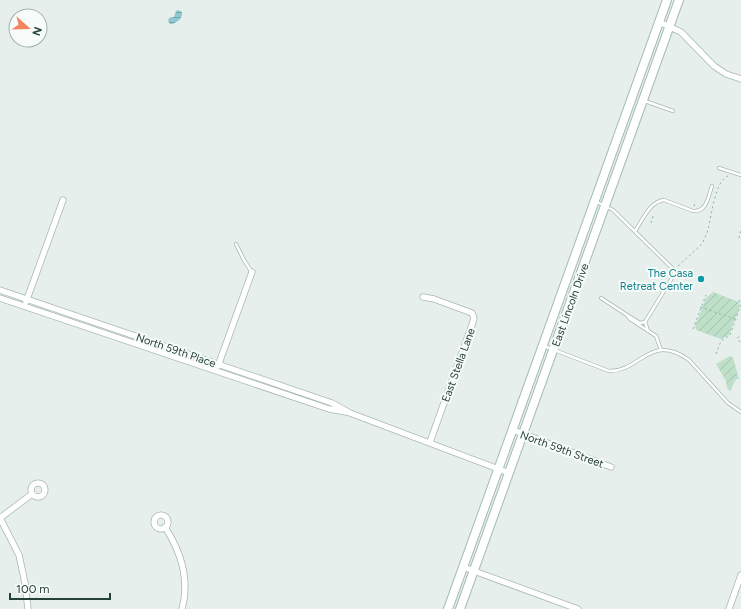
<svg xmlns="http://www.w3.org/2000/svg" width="741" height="609" font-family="Figtree,sans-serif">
<defs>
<pattern id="garden-furrows" width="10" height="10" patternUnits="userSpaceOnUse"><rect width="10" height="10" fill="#bfe0c8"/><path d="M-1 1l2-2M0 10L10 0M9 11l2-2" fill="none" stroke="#a4c1ad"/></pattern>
<pattern id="water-rules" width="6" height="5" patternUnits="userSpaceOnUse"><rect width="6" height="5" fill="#8ec9d4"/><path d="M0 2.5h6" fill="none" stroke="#74a5ad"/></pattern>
</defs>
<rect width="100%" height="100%" fill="#e6efeb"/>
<g fill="url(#garden-furrows)">
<path d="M713 292 739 302 740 306 729 335 721 339 696 330 695 326 706 298Z"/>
<path d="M730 356 733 358 739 379H736L730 391 727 388 726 381 716 364Z"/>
</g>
<path fill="url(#water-rules)" d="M178 10 182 12C183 19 177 22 172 24H170L168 21 169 18 174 17 176 11Z"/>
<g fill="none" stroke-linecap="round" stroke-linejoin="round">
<defs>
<g id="service">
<path d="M645 101 673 111"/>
<path d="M719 168 741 175"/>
<path d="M595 201 613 210 673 269 674 273 672 278 645 322 648 331"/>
<path d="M635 231C642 221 650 201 664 200L693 211C707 212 708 197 712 186"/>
<path d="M236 244 244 260 251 271"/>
<path d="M601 298 627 315"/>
<path d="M645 322 640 323 627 315 630 319 656 336 661 350"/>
<path d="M544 346 609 371C640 372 650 332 689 360L728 403 741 412"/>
</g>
<g id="minor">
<path d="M659 22 681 32 714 66 726 74 741 79"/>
<path d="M0 290 332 403 350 413 509 473"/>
<path d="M423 297 434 299 472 313 474 318 472 325 430 442"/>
<path d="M0 298 329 409 346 412"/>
<path d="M26 302 63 200"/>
<path d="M218 366 252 272"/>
<path d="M513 430 611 467"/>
<circle cx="38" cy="490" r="7"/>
<circle cx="161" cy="522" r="7"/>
<path d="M0 518 19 555 25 583 28 609"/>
<path d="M0 518 32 494"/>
<path d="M165 527C181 552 190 580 182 609"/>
<path d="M463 567 578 609"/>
<path d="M729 609 741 575"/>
</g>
<g id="secondary">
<path d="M448 609 667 0"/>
<path d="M460 609 679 0"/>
</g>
</defs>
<use href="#service" stroke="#a8b8b2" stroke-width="4"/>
<use href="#minor" stroke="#a8b8b2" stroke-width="7"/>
<use href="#secondary" stroke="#a4bbb3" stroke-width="10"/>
<g stroke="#86b3a5" stroke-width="1" stroke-dasharray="2 3" stroke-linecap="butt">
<path d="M694 206 696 201"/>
<path d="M651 223 653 216 652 215"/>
<path d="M739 238 741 230"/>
<path d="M678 266 702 244C704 240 706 235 708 230 711 218 715 180 728 176"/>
<path d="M700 307 738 320"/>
<path d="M693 329 706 295"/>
<path d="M740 342 737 338 741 335"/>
<path d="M716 354 721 341 730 335 741 305 739 300"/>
</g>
<use href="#service" stroke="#fff" stroke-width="2.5"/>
<use href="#minor" stroke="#fff" stroke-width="5.5"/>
<use href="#secondary" stroke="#fff" stroke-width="8"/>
</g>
<circle fill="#0f9aa8" stroke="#f7fbf9" stroke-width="1.5" cx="701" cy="279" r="4"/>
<g text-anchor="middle" stroke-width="4" stroke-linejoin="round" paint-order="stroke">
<g font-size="11" fill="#0d838f" stroke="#f7fbf9" text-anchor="end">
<text x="693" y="277">The Casa<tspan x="693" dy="13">Retreat Center</tspan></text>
</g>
<g font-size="11" fill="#24423a" stroke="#f7fbf9">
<text transform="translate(570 305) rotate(-70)" y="4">East Lincoln Drive</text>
<text transform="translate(176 350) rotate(19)" y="4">North 59th Place</text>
<text transform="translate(458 365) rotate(-70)" y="4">East Stella Lane</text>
<text transform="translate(562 449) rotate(20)" y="4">North 59th Street</text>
</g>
</g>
<g transform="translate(28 28) rotate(110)"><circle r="19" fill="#f7fbf9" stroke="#a3b1ad"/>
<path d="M0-3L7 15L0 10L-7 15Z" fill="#f4845f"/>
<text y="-6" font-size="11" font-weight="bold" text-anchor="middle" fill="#24423a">N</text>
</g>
<path d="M10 593v6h100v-6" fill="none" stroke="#24423a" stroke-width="2"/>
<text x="16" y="593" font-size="12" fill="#24423a" stroke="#f7fbf9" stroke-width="3" paint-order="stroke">100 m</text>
</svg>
